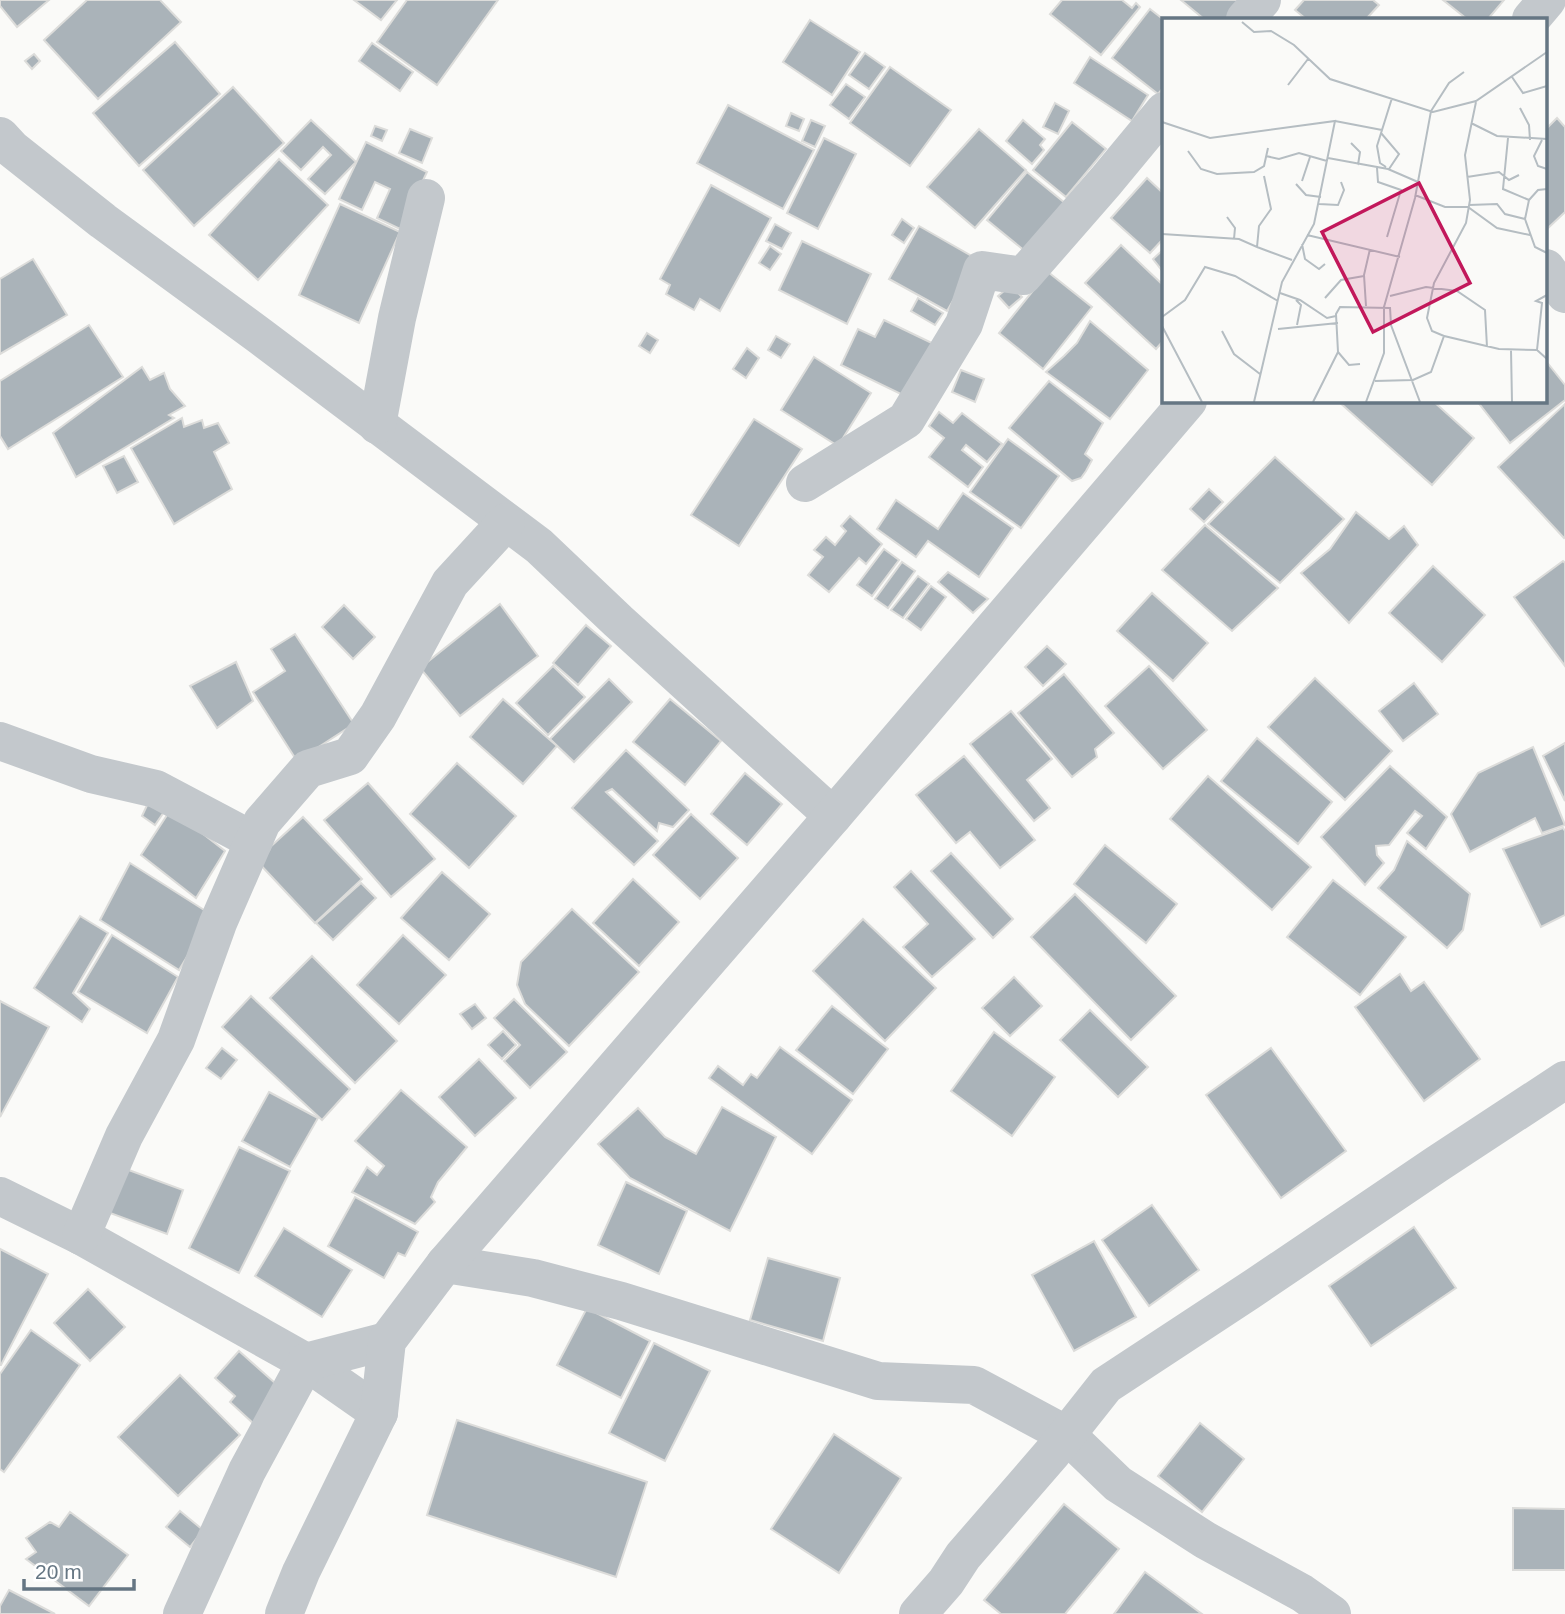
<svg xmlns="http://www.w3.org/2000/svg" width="1565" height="1614" font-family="Helvetica,sans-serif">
<rect width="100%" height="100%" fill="#fafaf8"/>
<g fill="#aab3b9" stroke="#dcdcda" stroke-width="2">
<path d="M0 0H49L17 27 0 6Z"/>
<path d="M87 0H160L181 22 98 99 44 40Z"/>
<path d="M354 0H397L381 20Z"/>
<path d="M407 0H498L437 85 377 42Z"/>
<path d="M1062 0H1122L1132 8 1136 3 1140 7 1101 55 1050 14Z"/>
<path d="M1181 0H1242L1226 19H1204Z"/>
<path d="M1304 0H1373L1379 5 1367 18 1369 19H1306L1295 10Z"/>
<path d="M1443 0H1504L1488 19H1467Z"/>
<path d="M1150 9 1164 20V87L1158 94 1112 58Z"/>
<path d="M810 20 860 52 832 95 783 62Z"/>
<path d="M175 42 220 94 139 166 93 113Z"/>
<path d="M372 43 413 72 400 91 359 61Z"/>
<path d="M865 53 885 67 869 89 849 75Z"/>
<path d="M34 54 40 61 32 69 25 61Z"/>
<path d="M1090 57 1148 95 1132 121 1074 83Z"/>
<path d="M890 67 951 110 910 166 850 123Z"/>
<path d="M846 84 865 97 849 119 830 105Z"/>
<path d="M233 87 284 143 194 226 143 170Z"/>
<path d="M1055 103 1069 111 1058 134 1043 127Z"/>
<path d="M728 105 814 150 783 209 697 163Z"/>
<path d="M791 113 804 119 799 131 786 126Z"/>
<path d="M1557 118 1565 127V212L1546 230V129Z"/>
<path d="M311 120 356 162 325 194 308 179 331 155 323 147 301 170 281 151Z"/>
<path d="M811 120 825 126 815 147 802 141Z"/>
<path d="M1023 120 1045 139 1040 145 1044 150 1032 164 1006 141Z"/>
<path d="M1072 122 1106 149 1066 197 1033 170Z"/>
<path d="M375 126 387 130 382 141 371 136Z"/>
<path d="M410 129 432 138 422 163 399 153Z"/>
<path d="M979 129 1026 170 975 228 927 187Z"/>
<path d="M824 138 856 154 818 229 787 213Z"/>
<path d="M366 142 427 172 400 229 377 218 390 189 375 182 362 210 339 199Z"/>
<path d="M279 159 328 205 258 280 209 235Z"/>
<path d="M1027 172 1071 208 1031 256 987 220Z"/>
<path d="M1147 178 1164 194V238L1150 253 1111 218Z"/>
<path d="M711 185 771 218 720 311 700 299 694 310 666 294 670 285 660 279Z"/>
<path d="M340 204 400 232 359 323 299 295Z"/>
<path d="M902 219 914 228 904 243 892 235Z"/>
<path d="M775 224 791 233 782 249 766 241Z"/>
<path d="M919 226 977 259 947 311 889 279Z"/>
<path d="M802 241 871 274 847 324 779 290Z"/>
<path d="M1121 245 1164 286V340L1156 349 1085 283Z"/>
<path d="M770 246 781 254 770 270 759 263Z"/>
<path d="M1164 249V273L1153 259Z"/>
<path d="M33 259 67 315 0 354V279Z"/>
<path d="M1048 272 1092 307 1043 369 999 333Z"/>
<path d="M1011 285 1022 297 1009 308 998 296Z"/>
<path d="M918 298 943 313 935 325 911 311Z"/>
<path d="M884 320 936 345 909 398 841 365 858 329 875 337Z"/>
<path d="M1090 321 1148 370 1110 419 1046 372 1064 356 1077 343Z"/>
<path d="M89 325 123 377 8 449 0 436V381Z"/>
<path d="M647 333 658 340 650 353 639 346Z"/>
<path d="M776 336 790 344 781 358 768 350Z"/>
<path d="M747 348 759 358 746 378 733 369Z"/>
<path d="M814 357 871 393 838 446 781 410Z"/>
<path d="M1546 361 1565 385V400L1510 443 1477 401H1546Z"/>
<path d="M142 367 150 380 164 373 170 389 185 406 169 415 174 418 76 477 53 433Z"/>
<path d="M961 370 984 379 975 402 952 392Z"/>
<path d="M1049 381 1103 423 1085 454 1092 460 1086 471 1081 478 1072 481 1009 428Z"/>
<path d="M1338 401H1433L1474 438 1432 485Z"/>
<path d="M1565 404V537L1564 538 1498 467Z"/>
<path d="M939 412 953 423 962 413 1002 444 987 462 966 445 962 450 983 467 968 487 929 457 944 438 929 426Z"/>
<path d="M182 418 184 427 202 420 204 428 218 423 229 443 214 452 232 489 174 524 131 448Z"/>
<path d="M754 419 802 449 739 546 691 515Z"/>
<path d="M1008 439 1059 476 1021 528 970 492Z"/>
<path d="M124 456 138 482 117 493 103 466Z"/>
<path d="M1275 457 1344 519 1280 583 1208 524Z"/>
<path d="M1209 489 1223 502 1204 522 1190 509Z"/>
<path d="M963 493 1013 528 979 577 928 541 916 557 877 529 896 500 938 529Z"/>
<path d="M1356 512 1389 539 1404 526 1418 545 1349 623 1301 573 1330 549Z"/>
<path d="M850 516 882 544 866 564 859 558 829 592 808 575 823 557 814 550 826 537 835 545 846 531 841 526Z"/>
<path d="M1205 525 1278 588 1232 631 1162 570Z"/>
<path d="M884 549 899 560 872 596 857 585Z"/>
<path d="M1563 561 1565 563V666L1514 597Z"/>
<path d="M902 562 915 571 888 608 875 599Z"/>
<path d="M1433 566 1485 615 1442 662 1389 613Z"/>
<path d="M948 572 988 599 973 613 938 582Z"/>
<path d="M918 576 929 584 903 618 891 610Z"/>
<path d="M931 586 946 597 921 630 906 619Z"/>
<path d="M1152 593 1208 643 1173 681 1117 631Z"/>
<path d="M500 604 538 656 460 716 420 668Z"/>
<path d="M344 605 375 637 353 659 322 627Z"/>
<path d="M586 625 611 646 578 685 553 663Z"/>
<path d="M295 634 354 724 297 761 253 692 285 671 271 649Z"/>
<path d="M1047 646 1066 664 1043 686 1025 667Z"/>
<path d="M236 662 253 701 217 728 190 686Z"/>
<path d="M553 666 585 697 548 735 516 703Z"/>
<path d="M1149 666 1207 730 1163 769 1105 706Z"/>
<path d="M1064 674 1114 733 1095 749 1097 757 1072 777 1018 713Z"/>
<path d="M1315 678 1392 751 1345 800 1268 727Z"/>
<path d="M609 679 632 702 574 762 550 739Z"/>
<path d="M1414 683 1438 714 1403 741 1379 711Z"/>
<path d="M503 699 557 746 523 784 470 737Z"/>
<path d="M670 699 721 741 685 785 633 742Z"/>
<path d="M1011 711 1052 759 1027 780 1050 808 1034 821 970 744Z"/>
<path d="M1257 738 1332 802 1298 844 1221 781Z"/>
<path d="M1565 743V801L1543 756Z"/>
<path d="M1533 747 1565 825 1542 833 1535 818 1470 852 1451 814 1478 773Z"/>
<path d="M626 750 689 810 673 827 659 823 657 831 612 789 606 792 658 841 634 865 572 808Z"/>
<path d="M964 756 1035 840 1000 868 970 832 956 843 916 795Z"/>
<path d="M457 763 516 816 469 868 410 814Z"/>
<path d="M1390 766 1447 817 1426 849 1407 833 1422 816 1415 811 1389 845 1376 846 1377 855 1384 863 1365 885 1321 837Z"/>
<path d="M745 773 782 804 747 845 711 814Z"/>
<path d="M1208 776 1311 867 1272 910 1170 819Z"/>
<path d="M368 783 435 859 391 897 324 820Z"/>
<path d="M150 799 166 809 155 825 142 816Z"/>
<path d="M171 809 225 851 196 898 141 855Z"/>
<path d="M691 814 738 858 700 899 653 855Z"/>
<path d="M303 817 362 879 315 923 256 860Z"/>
<path d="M1563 828 1565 831V915L1541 927 1503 849Z"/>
<path d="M1407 841 1470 894 1463 930 1447 948 1378 888 1394 870Z"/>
<path d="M1105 845 1177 904 1146 943 1074 884Z"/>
<path d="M951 853 1013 919 993 938 931 871Z"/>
<path d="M130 863 212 915 179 970 100 920Z"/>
<path d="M911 871 975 939 932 977 903 947 928 924 894 887Z"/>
<path d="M442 872 490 914 449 960 401 918Z"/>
<path d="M633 879 679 922 639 966 593 923Z"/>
<path d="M1333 880 1406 937 1360 995 1287 937Z"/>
<path d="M361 883 376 898 333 940 316 923Z"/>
<path d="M1075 894 1176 996 1131 1040 1031 937Z"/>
<path d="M572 909 639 972 569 1046 525 1004 517 985 521 962Z"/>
<path d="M80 916 108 933 73 993 90 1009 82 1022 34 988Z"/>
<path d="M863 919 936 988 885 1041 813 971Z"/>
<path d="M112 935 178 977 147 1033 78 992Z"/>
<path d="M403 935 446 975 399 1024 357 985Z"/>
<path d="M312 956 397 1041 355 1083 270 998Z"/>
<path d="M1400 974 1411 991 1424 982 1480 1059 1424 1101 1355 1007Z"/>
<path d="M1014 977 1042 1006 1010 1036 982 1008Z"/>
<path d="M251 996 350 1089 322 1120 222 1027Z"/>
<path d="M514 999 567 1052 530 1088 504 1061 520 1045 494 1018Z"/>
<path d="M0 1001 49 1027 0 1117Z"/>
<path d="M475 1004 486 1018 472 1029 460 1014Z"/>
<path d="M832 1006 888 1049 853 1094 796 1050Z"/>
<path d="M1090 1010 1148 1067 1118 1097 1060 1040Z"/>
<path d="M503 1031 516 1045 502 1059 488 1045Z"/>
<path d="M994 1032 1055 1077 1012 1136 951 1091Z"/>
<path d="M780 1047 852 1100 812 1154 709 1078 718 1066 743 1085 751 1074 757 1078Z"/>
<path d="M222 1048 237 1060 221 1079 206 1068Z"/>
<path d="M1271 1048 1346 1151 1281 1198 1206 1095Z"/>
<path d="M479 1059 516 1098 475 1136 439 1097Z"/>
<path d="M401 1090 467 1147 438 1182 431 1197 435 1202 415 1224 352 1192 367 1167 377 1175 384 1166 355 1141Z"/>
<path d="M269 1092 318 1118 290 1167 242 1141Z"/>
<path d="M722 1107 776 1137 730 1231 630 1178 598 1144 638 1108 665 1137 696 1154Z"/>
<path d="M239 1147 290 1171 239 1273 189 1248Z"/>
<path d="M126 1169 183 1190 167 1234 110 1213Z"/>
<path d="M626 1182 687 1211 659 1274 598 1245Z"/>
<path d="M355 1197 418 1232 405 1256 398 1253 384 1278 328 1246Z"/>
<path d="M1152 1205 1199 1270 1149 1306 1102 1240Z"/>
<path d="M1414 1227 1456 1288 1371 1346 1329 1286Z"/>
<path d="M284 1228 352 1270 322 1317 255 1276Z"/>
<path d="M1094 1241 1136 1317 1074 1351 1032 1275Z"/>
<path d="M0 1249 48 1274 1 1365H0Z"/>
<path d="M768 1258 840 1278 823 1341 750 1320Z"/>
<path d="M88 1289 125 1327 90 1361 54 1323Z"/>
<path d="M587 1308 650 1341 621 1398 557 1365Z"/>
<path d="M31 1330 80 1365 4 1472 0 1469V1374Z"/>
<path d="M654 1343 710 1371 665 1461 609 1433Z"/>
<path d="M239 1351 284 1391 254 1424 230 1402 235 1396 215 1378Z"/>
<path d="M180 1375 240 1435 178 1496 118 1437Z"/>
<path d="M457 1420 647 1482 616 1577 427 1515Z"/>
<path d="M1200 1423 1244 1459 1202 1512 1158 1476Z"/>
<path d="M834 1434 901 1478 839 1573 771 1529Z"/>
<path d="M1064 1504 1119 1549 1065 1614H1001L984 1600Z"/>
<path d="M1513 1508 1565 1509V1570H1513Z"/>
<path d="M180 1511 203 1530 190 1547 166 1527Z"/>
<path d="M70 1512 128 1555 89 1606 26 1559 36 1552 26 1538 50 1522 59 1527Z"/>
<path d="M1145 1572 1202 1614H1114Z"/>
<path d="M9 1590 55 1614H0V1606Z"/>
</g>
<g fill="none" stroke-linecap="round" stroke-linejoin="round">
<g stroke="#c3c8cc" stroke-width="38">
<path d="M1245 19 1262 0"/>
<path d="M1531 19 1547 0"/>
<path d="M0 136 12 149 103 221 260 336 539 546 618 621 833 816"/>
<path d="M1546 268 1565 294"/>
<path d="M377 425 397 318 426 198"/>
<path d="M805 483 906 420 964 324 982 270 1023 276 1106 181 1164 111"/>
<path d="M0 741 91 774 156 789 254 841"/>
<path d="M0 1196 81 1236 306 1362 379 1413"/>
<path d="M81 1236 124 1136 176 1040 218 923 262 822 308 769 350 756 378 716 450 583 506 522"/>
<path d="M445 1264 533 1278 621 1301 878 1381 974 1385 1067 1435 1118 1484 1205 1540 1302 1593 1332 1614"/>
<path d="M182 1614 247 1471 306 1362 387 1341"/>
<path d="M284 1614 301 1572 379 1413 387 1341 445 1264 833 816 1188 401"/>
<path d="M918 1614 946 1582 963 1556 1053 1452 1106 1385 1249 1291 1437 1164 1565 1080"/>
</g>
</g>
<g transform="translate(1162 18)">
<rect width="385" height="385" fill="#fafaf8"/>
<path fill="none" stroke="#b5bdc2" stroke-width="2" d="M80 4 92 14 109 13 132 27 168 61 271 94 314 83 385 34M350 59 361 75 385 68M126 67 146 41M358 90 367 107 368 122M173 103 220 112M0 104 48 120 173 103 152 206 120 264 92 384M309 105 335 118 385 121M219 115 237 136 227 151M346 120 341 171 367 182M380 122 372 138 376 148 385 151M189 125 198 134 196 147M26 133 39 151 55 156 92 154 102 148 106 130M104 138 117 141 137 135 165 143M166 140 226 151 256 164M224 149 218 145 215 128 230 80M215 150 216 164 239 172 225 219M305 159 337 154 347 162 357 157M140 163 148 139M134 166 144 177 159 179M385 171 376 172 367 182 363 201 373 229 385 235M253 177 283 189H306L335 210 368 217M157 186 176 187 182 172 179 164M307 187 335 186 343 196 363 201M65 199 73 210 72 221M0 216 77 221 95 229 97 208 109 191 102 158M145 217 238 239M140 226 143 241 157 251 163 246M95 229 130 242M118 275 138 282 165 300 174 298M228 278 264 269 295 273 323 292 325 329M163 280 179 262 202 258M134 282 139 287 135 307M204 288 202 257 208 231M228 289 229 307 258 384M0 299 23 282 43 249 73 258 116 283M0 308 40 384M116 311 176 305M60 313 72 336 98 356M282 318 270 313 265 300 272 265 304 205 308 182 303 137 314 84M349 332 350 384M375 332 380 285 374 283 385 277M176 334 187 347 198 346M213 363 251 362 269 354 282 318 337 331 375 332 385 341M151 384 176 334 174 296 178 289 228 290M204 384 222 335V289L253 180 269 93 287 65 302 54"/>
<path fill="#c2185b" fill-opacity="0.15" stroke="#c2185b" stroke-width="3.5" d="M257 165 308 265 211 314 160 214Z"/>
<rect width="385" height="385" fill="none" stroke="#657683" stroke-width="3.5"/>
</g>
<path d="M24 1579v10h110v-10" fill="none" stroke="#657683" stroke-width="3.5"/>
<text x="35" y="1579" font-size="21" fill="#657683" stroke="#ffffff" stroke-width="5" paint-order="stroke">20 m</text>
</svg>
